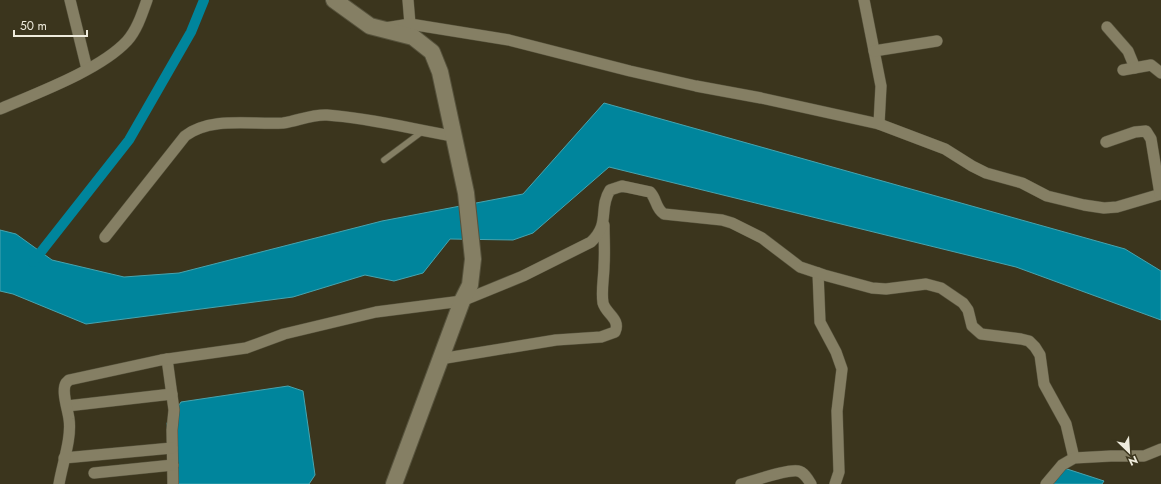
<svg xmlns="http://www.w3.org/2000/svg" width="1161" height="484" font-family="Jost,sans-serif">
<rect width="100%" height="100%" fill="#3b351d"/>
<g fill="#00859c" stroke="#47a4af">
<path d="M604 103 1125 249 1161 271V320L1016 267 609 167 533 233 513 240 450 239 423 273 394 281 365 275 293 297 86 324 13 294 0 291V230L16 234 52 260 124 277 179 273 382 221 523 194Z"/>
<path d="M288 386 303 391 315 475 309 484H172L167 423 181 402Z"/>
<path d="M1064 468 1104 481 1102 484H1051Z"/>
</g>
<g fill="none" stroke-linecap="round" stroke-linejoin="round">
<path stroke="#00859c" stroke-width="10" d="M33 262 129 140 191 32 204 0"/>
<defs>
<path id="service" d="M384 160 423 131"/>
<g id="minor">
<path d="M70 0 87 69"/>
<path d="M408 0 410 24"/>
<path d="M864 0 881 86 879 124"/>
<path d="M1107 27 1128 51 1135 68"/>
<path d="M385 28 410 24 509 40 630 71 696 86 761 98 879 124 945 149 972 166 986 173 1022 183 1047 196 1084 205 1104 208 1117 207 1161 194"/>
<path d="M874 51 937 41"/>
<path d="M1123 70 1151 65 1161 73"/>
<path d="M0 109C37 93 100 70 127 41 137 30 142 14 147 0"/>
<path d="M1106 142 1135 132 1146 131 1151 139 1160 194"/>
<path d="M105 237 185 136C211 116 252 125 283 123 298 121 312 114 327 115 370 118 412 129 453 136"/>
<path d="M818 273 820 322 836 352 842 369 837 411 839 472 835 484"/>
<path d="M167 359 174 410 172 430 173 484"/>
<path d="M440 359 556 340 601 337 615 332C621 319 606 314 603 303 601 291 604 277 604 266 605 252 604 239 604 225"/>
<path d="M67 406 172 394"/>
<path d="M64 458 172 448"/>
<path d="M94 473 173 465"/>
<path d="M59 484C62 465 72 438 69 419 68 410 61 391 66 383L69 380 161 360 246 348 284 334 376 312 462 301 523 276 591 242C611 223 598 209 610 190L622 186 650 192C657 199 655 208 664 214L722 220 732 223 762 238 800 267 824 275 872 288 886 289 926 284 941 288 963 303 968 310 972 326 981 334 1021 339 1029 341 1035 347 1040 355 1044 384 1066 424 1074 458"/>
<path d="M741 484C754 481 787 469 798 471 804 472 808 479 811 484"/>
<path d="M1046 484 1062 465 1074 458 1111 456H1144L1161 449"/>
</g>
<path id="secondary" d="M334 0 370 26 413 37 432 52 440 72 466 193 473 259 470 285 462 301 394 484"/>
</defs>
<use href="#service" stroke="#57533d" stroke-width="7"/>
<use href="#minor" stroke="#57533d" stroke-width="12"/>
<use href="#secondary" stroke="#57533d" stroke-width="18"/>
<use href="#service" stroke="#857f64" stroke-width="5.5"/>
<use href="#minor" stroke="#857f64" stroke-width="11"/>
<use href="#secondary" stroke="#857f64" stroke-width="16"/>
</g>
<g transform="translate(1129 452) rotate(155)" stroke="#3b351d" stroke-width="3" paint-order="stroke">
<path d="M0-3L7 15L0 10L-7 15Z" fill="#eeebdc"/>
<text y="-6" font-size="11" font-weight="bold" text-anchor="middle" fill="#eeebdc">N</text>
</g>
<path d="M14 30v6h73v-6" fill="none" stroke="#eeebdc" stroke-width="2"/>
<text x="20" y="30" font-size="12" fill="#eeebdc" stroke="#3b351d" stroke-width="3" paint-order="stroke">50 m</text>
</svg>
